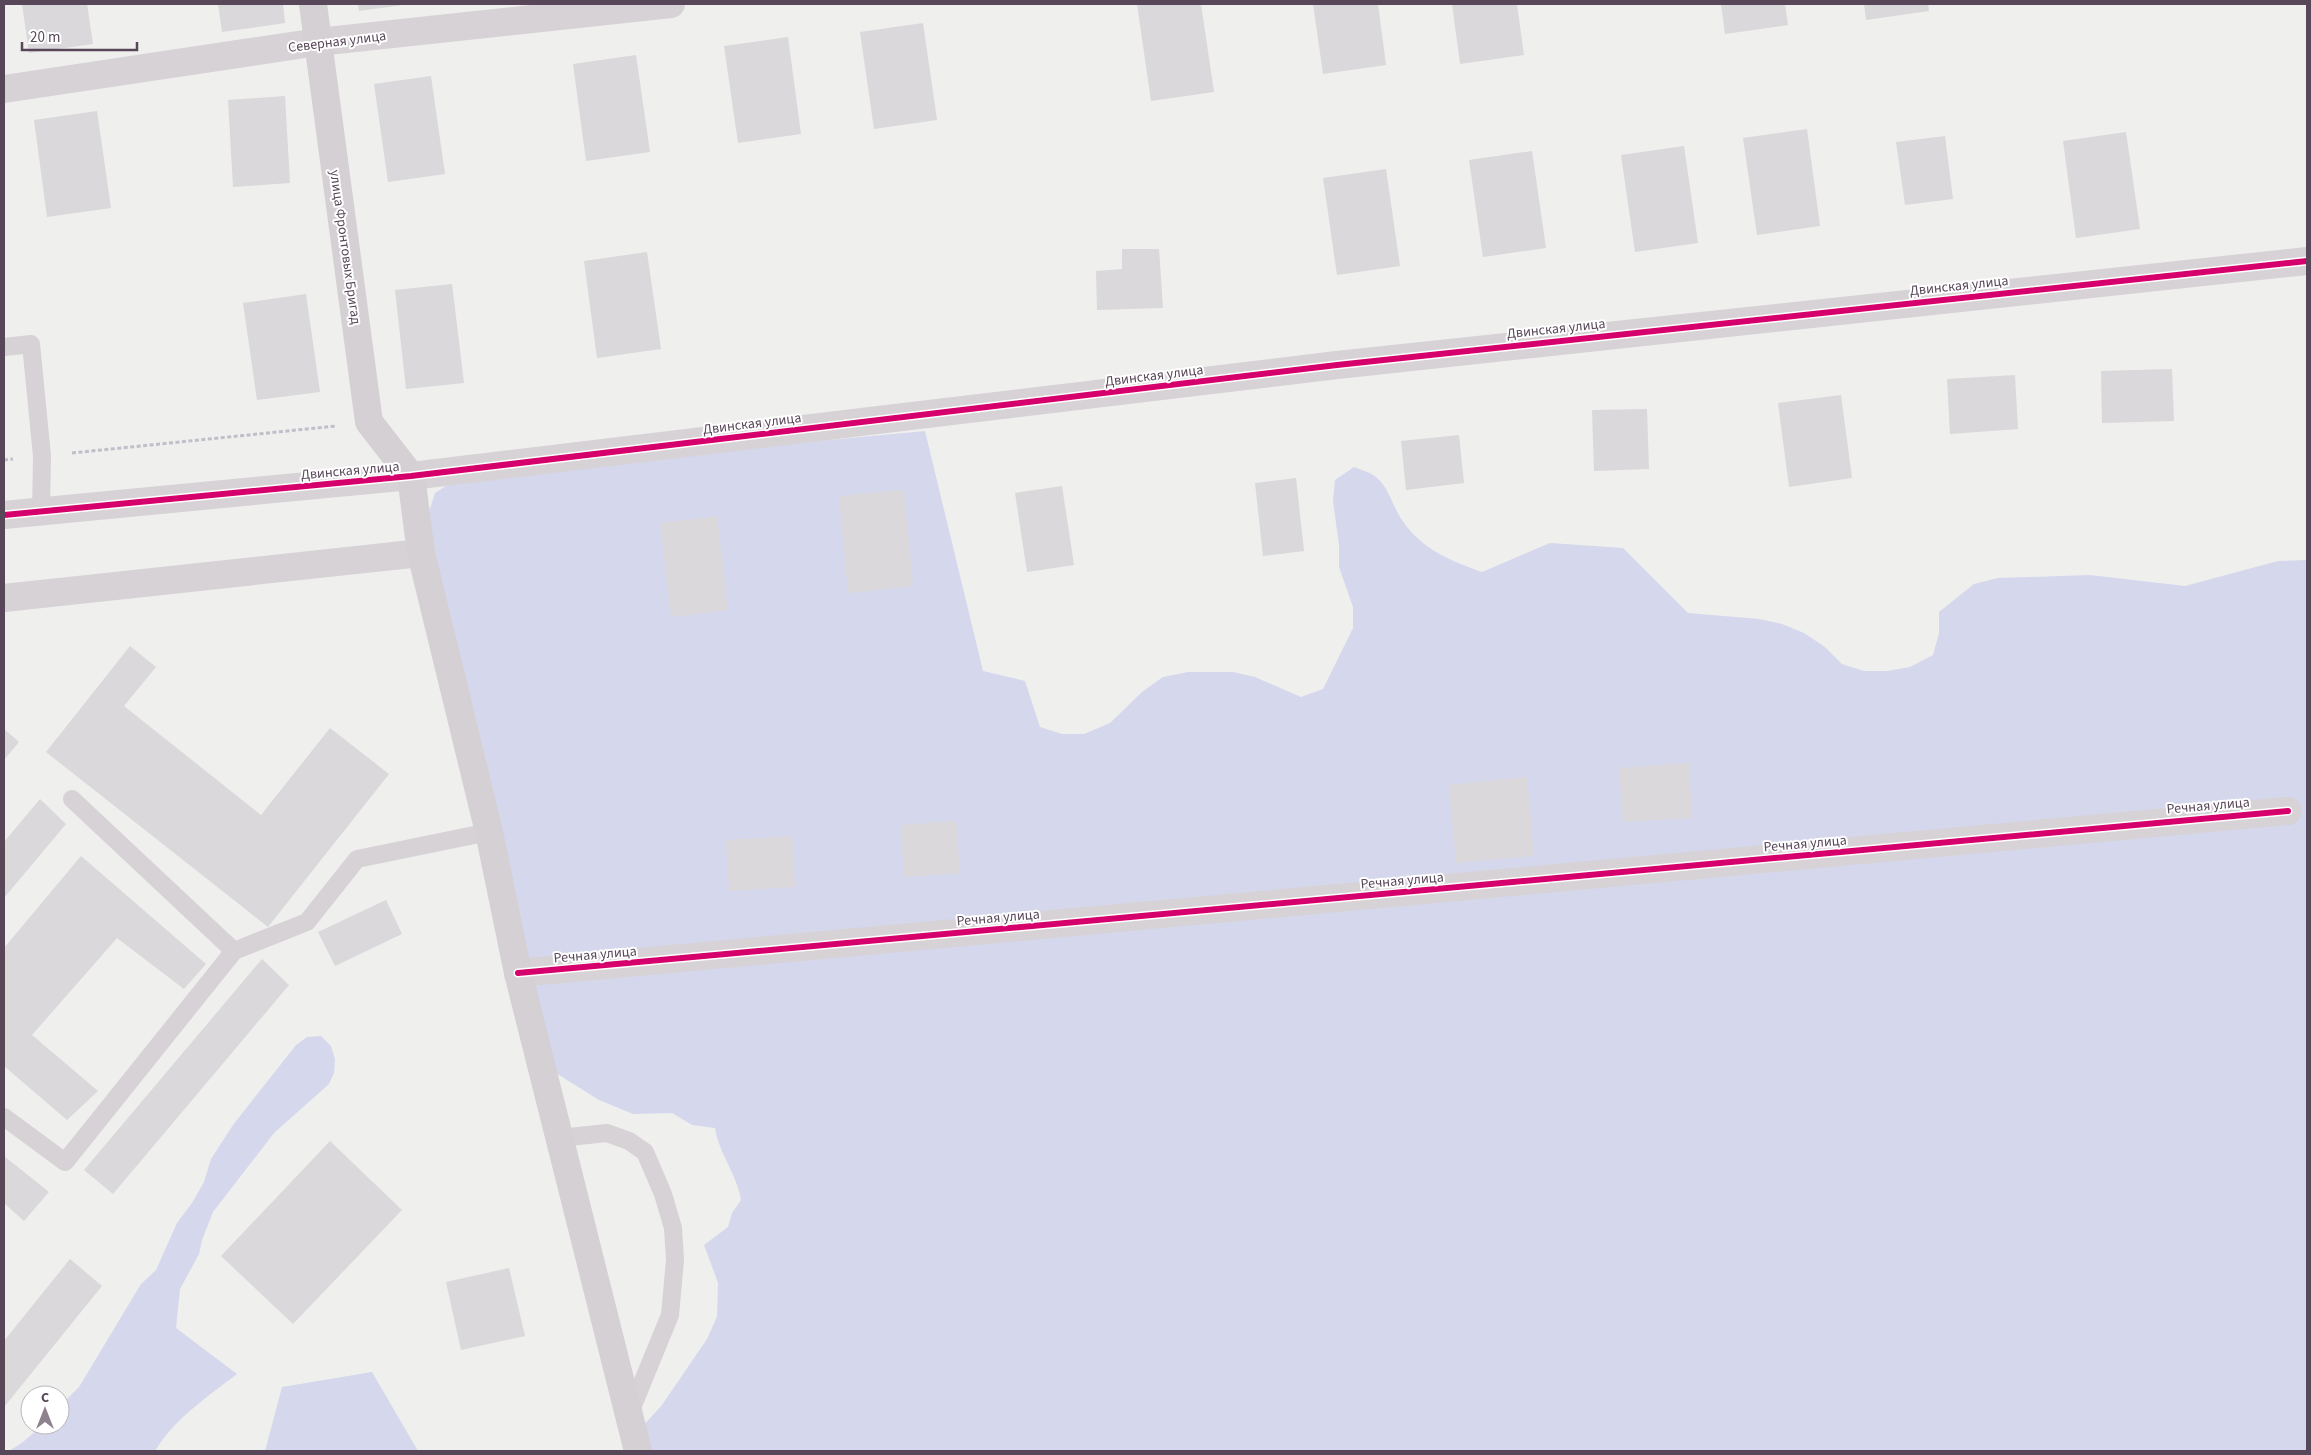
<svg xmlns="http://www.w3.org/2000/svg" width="2311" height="1455" font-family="'Source Sans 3',sans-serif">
<rect width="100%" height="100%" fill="#efefee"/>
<g fill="#d5d7ec">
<path d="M925 431 983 671 1025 681 1040 727 1062 734H1084L1110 723 1142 692 1163 677 1188 672H1233L1255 677 1301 697 1323 689 1353 628V607L1339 567V545L1333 501 1335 480 1354 467C1361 470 1370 472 1376 477 1388 486 1393 507 1402 520 1421 549 1451 561 1482 572L1550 543 1623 548 1688 613 1759 619 1782 624 1804 633 1825 647 1842 664 1864 671H1887L1910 667 1933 655 1939 633V612L1974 584 1998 578 2090 575 2185 586 2278 561 2307 560V1451H643V1426L662 1405 707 1339 717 1317 718 1283 704 1245 728 1227 732 1213 741 1200C737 1174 719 1154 715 1128L692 1125 672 1113 633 1114 599 1100 551 1070 425 524 435 493 455 480 510 470Z"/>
<path d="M321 1036 331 1046 335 1059 334 1073 329 1084 274 1133 213 1212 202 1240 199 1254 180 1289 176 1328 237 1374C206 1398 175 1418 155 1451H9L23 1442 43 1425H60V1406L79 1387 141 1284 156 1270 177 1223 192 1203 204 1182 211 1159 233 1125 296 1045 307 1037Z"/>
<path d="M372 1372 418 1451H265L282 1387Z"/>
</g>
<g fill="#dad8da">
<path d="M22 4H87L93 44 29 53Z"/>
<path d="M218 4H283L285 23 222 32Z"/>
<path d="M358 4H403V5L359 11Z"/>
<path d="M1137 4H1201L1214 92 1151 101Z"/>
<path d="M1313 4H1378L1386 65 1323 74Z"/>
<path d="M1452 4H1517L1524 55 1460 64Z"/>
<path d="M1721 4H1785L1788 25 1725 34Z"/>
<path d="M1864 4H1928L1929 11 1866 20Z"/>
<path d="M923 23 937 120 874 129 860 32Z"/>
<path d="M788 37 801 134 738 143 724 46Z"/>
<path d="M636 55 650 152 586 161 573 64Z"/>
<path d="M431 76 445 174 388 182 374 84Z"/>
<path d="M285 96 290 183 233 187 228 100Z"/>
<path d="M97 111 111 208 47 217 34 120Z"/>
<path d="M1807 129 1820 226 1757 235 1743 138Z"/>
<path d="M2126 132 2140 229 2076 238 2063 141Z"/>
<path d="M1945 136 1953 199 1905 205 1896 142Z"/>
<path d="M1684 146 1698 243 1635 252 1621 155Z"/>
<path d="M1532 151 1546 248 1483 257 1469 160Z"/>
<path d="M1386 169 1400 266 1337 275 1323 178Z"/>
<path d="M1122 249H1159L1163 308 1097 310 1096 271 1122 269Z"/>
<path d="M647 252 661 349 597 358 584 261Z"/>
<path d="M452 284 464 383 406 389 395 290Z"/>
<path d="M306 294 320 392 257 400 243 303Z"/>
<path d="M2172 369 2174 421 2102 423 2101 371Z"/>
<path d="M2015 375 2018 429 1950 434 1947 379Z"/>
<path d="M1841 395 1852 478 1789 487 1778 403Z"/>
<path d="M1647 409 1649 469 1594 471 1592 410Z"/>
<path d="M1459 435 1464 483 1406 490 1401 441Z"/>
<path d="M1296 478 1304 551 1263 556 1255 483Z"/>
<path d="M1062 486 1074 565 1027 572 1015 493Z"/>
<path d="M904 490 913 586 848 593 839 496Z"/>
<path d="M717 516 728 610 671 617 660 523Z"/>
<path d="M130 646 156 667 124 706 261 815 330 728 389 774 268 927 46 752Z"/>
<path d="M4 729 19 742 4 760Z"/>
<path d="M1689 763 1692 818 1623 822 1619 768Z"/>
<path d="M1527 777 1534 856 1456 863 1449 785Z"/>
<path d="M40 799 66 824 4 898V842Z"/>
<path d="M956 821 960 873 904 877 901 825Z"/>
<path d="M792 836 795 887 729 891 726 840Z"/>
<path d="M81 856 206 964 184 989 117 938 32 1035 98 1091 67 1120 4 1066V948Z"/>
<path d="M386 900 402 934 335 966 318 932Z"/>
<path d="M262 959 289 985 113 1194 84 1170Z"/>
<path d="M330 1141 402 1210 293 1324 221 1256Z"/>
<path d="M4 1156 49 1192 24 1221 4 1203Z"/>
<path d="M70 1259 102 1286 4 1407V1341Z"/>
<path d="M509 1268 525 1336 461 1350 446 1282Z"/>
</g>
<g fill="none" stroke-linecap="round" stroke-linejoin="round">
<g stroke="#c0bec9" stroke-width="3" stroke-dasharray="4 2.5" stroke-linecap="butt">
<path d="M72 453 336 426"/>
<path d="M4 460 13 459"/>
</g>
<g stroke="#d6d2d5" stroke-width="18">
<path d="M4 347 31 344 42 456 41 512"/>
<path d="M72 799 234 951"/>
<path d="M4 1117 65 1162 234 951 307 922 357 859 489 832"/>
<path d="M559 1138 607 1133 629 1141 645 1152 663 1194 673 1228 675 1260 670 1315 629 1415"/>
</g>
<g stroke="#d6d2d5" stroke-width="28">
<path d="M4 89 318 42 671 4"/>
<path d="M411 476 1337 365 2307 261"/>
<path d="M518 973 2288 811"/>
</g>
<g stroke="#d6d2d5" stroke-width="28">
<path d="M4 515 411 476"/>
<path d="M4 598 421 553"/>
</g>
<path stroke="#d5d0d4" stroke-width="28" d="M313 4 369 422 411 476 421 553 489 832 518 973 638 1451"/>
<defs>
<g id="cycleway">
<path d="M4 515 411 476 1337 365 2307 261"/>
<path d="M518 973 2288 811"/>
</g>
</defs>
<use href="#cycleway" stroke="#fff" stroke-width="9"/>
<use href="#cycleway" stroke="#d6006c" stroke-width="6"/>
</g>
<g text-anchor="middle" stroke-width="4" stroke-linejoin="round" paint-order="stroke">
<g font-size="14" fill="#584759" stroke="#fff">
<text transform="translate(337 41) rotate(-7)" y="5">Северная улица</text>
<text transform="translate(346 247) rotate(82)" y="5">улица Фронтовых Бригад</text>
<text transform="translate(1959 285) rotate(-6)" y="5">Двинская улица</text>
<text transform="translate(1556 328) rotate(-6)" y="5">Двинская улица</text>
<text transform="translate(1154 375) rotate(-7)" y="5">Двинская улица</text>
<text transform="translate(752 423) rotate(-7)" y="5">Двинская улица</text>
<text transform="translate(350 470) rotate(-5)" y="5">Двинская улица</text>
<text transform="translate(2208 805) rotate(-5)" y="5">Речная улица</text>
<text transform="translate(1805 843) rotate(-5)" y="5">Речная улица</text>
<text transform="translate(1402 880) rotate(-5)" y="5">Речная улица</text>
<text transform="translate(998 917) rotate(-5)" y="5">Речная улица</text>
<text transform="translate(595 954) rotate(-5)" y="5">Речная улица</text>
</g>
</g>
<rect width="2311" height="1455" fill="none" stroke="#584759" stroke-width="10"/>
<g transform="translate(45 1410)"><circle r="24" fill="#ffffff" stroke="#bcb5bd"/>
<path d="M0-4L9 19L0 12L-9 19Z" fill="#8d828d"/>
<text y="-8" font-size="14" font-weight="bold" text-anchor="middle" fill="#584759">С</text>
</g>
<path d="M22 42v8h115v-8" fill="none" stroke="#584759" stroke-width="2.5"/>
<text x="30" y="42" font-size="15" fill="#584759" stroke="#ffffff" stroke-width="4" paint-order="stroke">20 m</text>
</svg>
